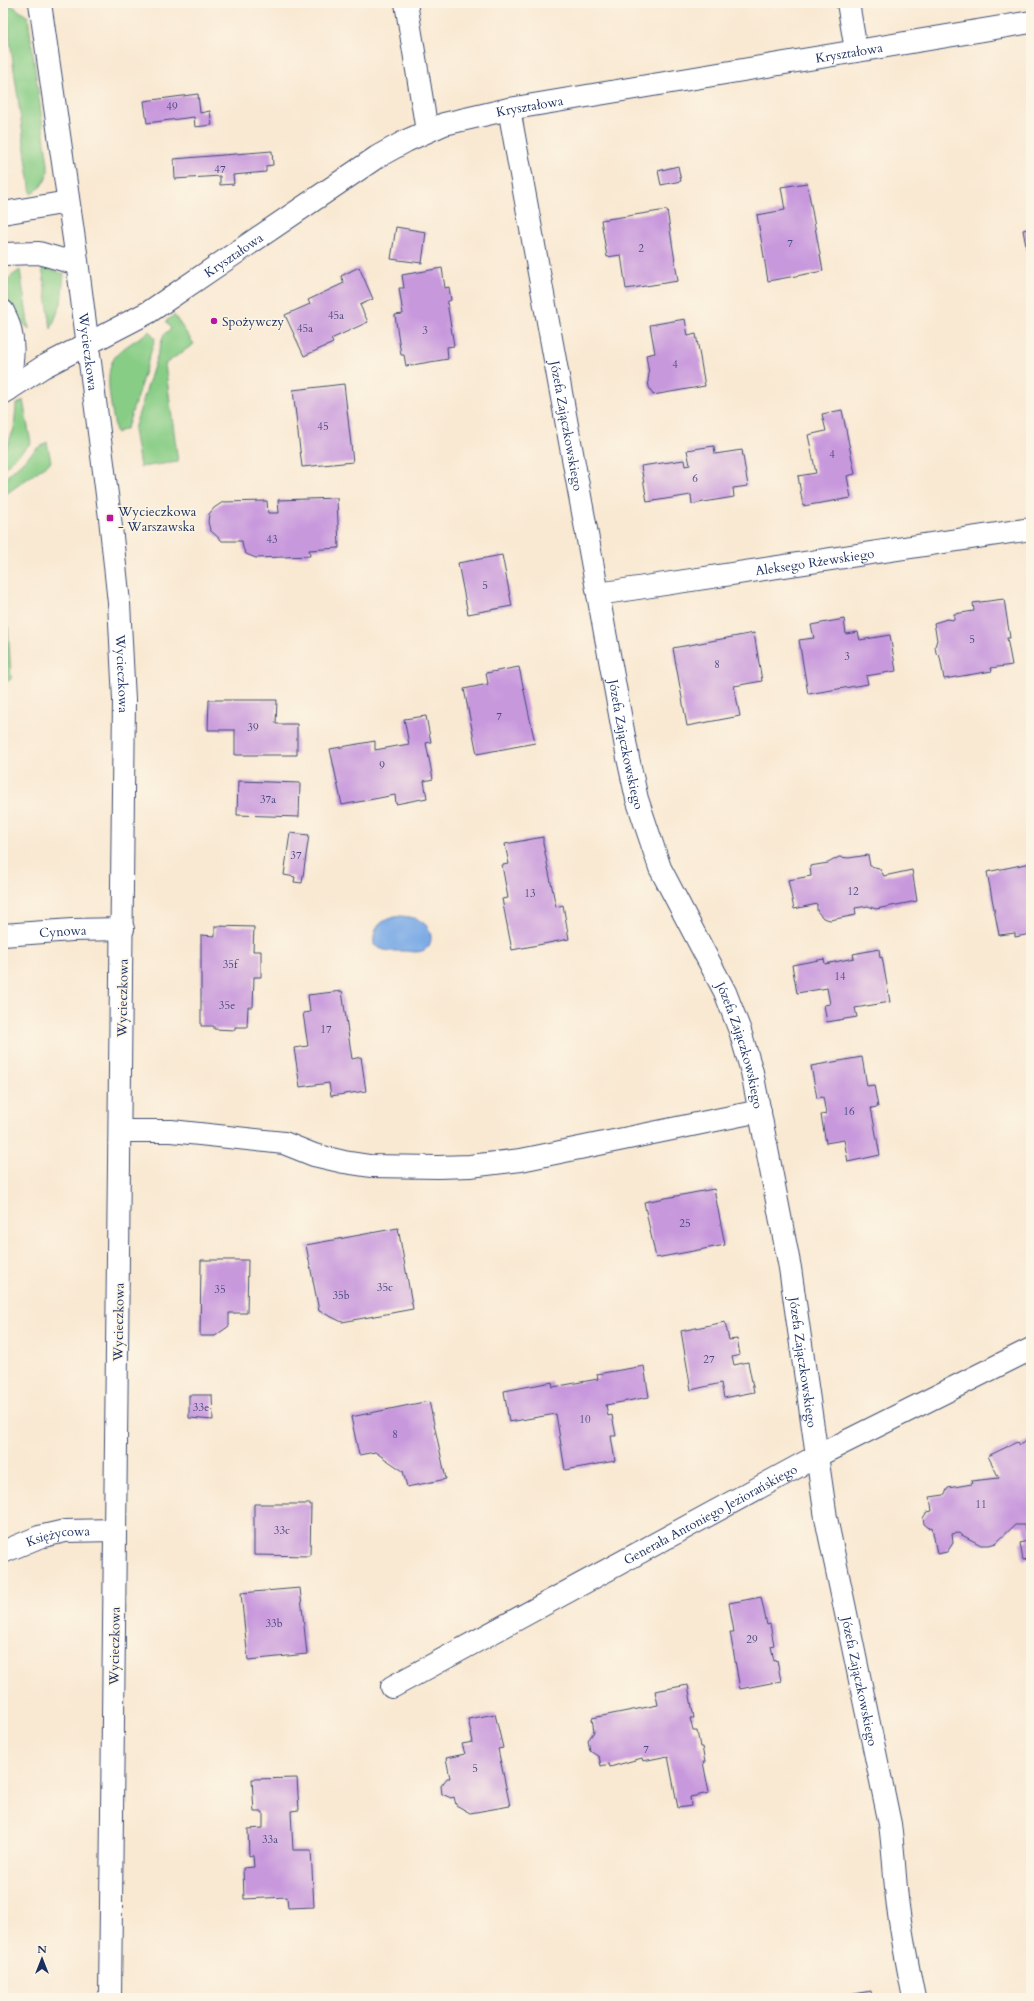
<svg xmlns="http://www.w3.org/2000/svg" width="1034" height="2001" font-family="Cardo,serif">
<rect width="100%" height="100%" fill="#fcf5e5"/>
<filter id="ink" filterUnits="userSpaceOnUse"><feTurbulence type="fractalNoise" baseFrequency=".025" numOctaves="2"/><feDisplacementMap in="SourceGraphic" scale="8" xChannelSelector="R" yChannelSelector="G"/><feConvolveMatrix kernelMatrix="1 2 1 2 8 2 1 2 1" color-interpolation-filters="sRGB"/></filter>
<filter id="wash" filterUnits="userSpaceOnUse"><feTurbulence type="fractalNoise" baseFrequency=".012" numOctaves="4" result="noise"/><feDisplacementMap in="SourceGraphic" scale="16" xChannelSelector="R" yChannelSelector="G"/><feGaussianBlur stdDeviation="0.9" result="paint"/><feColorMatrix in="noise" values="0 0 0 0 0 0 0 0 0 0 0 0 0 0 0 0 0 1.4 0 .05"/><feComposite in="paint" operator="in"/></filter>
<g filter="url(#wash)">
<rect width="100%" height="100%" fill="#f9e9d3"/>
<g fill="#88cd86" stroke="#527e72">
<path d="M5 4H10L28 17 48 164C49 178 43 187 31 194Z"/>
<path d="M42 267 64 274 61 303 51 329Z"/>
<path d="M20 270 29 329C14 315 1 298 10 277Z"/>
<path d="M174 315 194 344 165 364 178 462 140 467 134 429 164 334 171 329 166 321Z"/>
<path d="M150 331 155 339 127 428 116 433C113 412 102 374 115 357 124 346 138 339 150 331Z"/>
<path d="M23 400 31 443 3 469V455L14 429 16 405Z"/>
<path d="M47 442 51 462 3 496V480L36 449Z"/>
<path d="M3 625 8 627 11 679 3 684Z"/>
</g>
<path fill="#7babe6" stroke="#4b6da2" d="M401 916C409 917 416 917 422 922 433 928 435 947 422 951 416 953 409 951 403 951 390 951 384 952 374 945 372 925 384 918 401 916Z"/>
<g id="blocks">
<g fill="#c898dd">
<path d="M198 94 200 113 210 111 212 125 195 127 194 117 147 123 144 101Z"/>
<path d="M272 151 273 165 266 166V172L233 175 234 184 220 185V176L175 179 174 159Z"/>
<path d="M678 166 681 181 661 185 658 171Z"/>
<path d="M807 183 823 271 768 281 757 215 785 210 781 187Z"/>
<path d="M667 210 678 281 626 289 621 255 607 257 601 220Z"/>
<path d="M396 227 426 232 422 263 391 259Z"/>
<path d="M1031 228V267H1030L1023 230Z"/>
<path d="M359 267 373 299 360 305 368 322 331 339 333 343 304 356 285 315 310 304 308 300 344 283 341 276Z"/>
<path d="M442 268 445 288 449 287 451 300 447 302 454 346 447 347 448 359 406 366 404 355H401L395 315 403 314 399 288H404L402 275Z"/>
<path d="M685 319 688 336 696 334 705 386 653 395 649 387 648 380 649 374 646 355 655 353 650 325Z"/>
<path d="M344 384 353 462 302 467 293 390Z"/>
<path d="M842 410 855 474 847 476 851 498 803 506 798 476 816 473 808 435 826 431 822 414Z"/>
<path d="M714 446 715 454 742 450 748 486 733 488 734 497 692 504 691 495 647 502 641 466 684 460 685 466 690 465 687 450Z"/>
<path d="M337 498 339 548 309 550 310 556 256 558 246 554 243 548 242 541H222L210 530 208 522 209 514 214 508 223 502 267 501 268 513H279L278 500Z"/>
<path d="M502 555 512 606 468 614 458 563Z"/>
<path d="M1004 599 1010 638H1007L1012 665 991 668 992 671 944 679 940 657 936 653 935 646 937 640 934 623 947 619 954 620V614L974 611 973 603Z"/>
<path d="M844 619 846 634 858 632 860 640 890 635 896 671 866 676 868 684 808 694 799 640 814 638 811 625Z"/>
<path d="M754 633 762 681 734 686 740 716 687 726 673 648Z"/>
<path d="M519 667 535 743 477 754 464 689 488 684 486 673Z"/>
<path d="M209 700H277L276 724H297V755H235V730H208Z"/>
<path d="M426 716 431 742 426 743 433 779 424 781 427 798 396 804 395 795 342 805 330 749 375 741V750L409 744 404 719Z"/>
<path d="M238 781 300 783 299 817 237 815Z"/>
<path d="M290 833 309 835 302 883 294 882 295 877 284 875Z"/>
<path d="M543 837V843L556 907 563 905 569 939 512 950 502 899 508 898 502 865 509 864 505 844Z"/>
<path d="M868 855 870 866 879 868 884 876 912 870 917 901 876 909 868 906 855 908 856 915 830 920 823 918 817 911V904L794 909 788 880 811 876 810 866 828 863 839 857 849 858Z"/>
<path d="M1031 863V934L1015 937V933L999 935 987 872Z"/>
<path d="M215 926 254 927 253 951H261V977H254L253 1007H248L247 1027H235V1030L214 1029V1026H201V935L215 936Z"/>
<path d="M879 949 880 958 882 957 890 1002 855 1008 857 1017 827 1022 824 1005 830 1004 827 988 797 993 792 965 824 959 825 964 854 958 853 954Z"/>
<path d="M342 991 352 1059 361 1057 366 1091 331 1096 329 1083 300 1087 294 1048 308 1046 303 1013 310 1012 308 995Z"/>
<path d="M862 1057 867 1086 874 1085 878 1107 871 1108 880 1155 848 1162 844 1140 826 1143 821 1115 826 1114 823 1097 817 1098 811 1066Z"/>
<path d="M714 1189 725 1245 656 1258 644 1202Z"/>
<path d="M398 1228 413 1309 342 1322 319 1311 306 1245Z"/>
<path d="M201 1260H248L247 1313H229V1326L215 1336H200Z"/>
<path d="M725 1322 729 1340 737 1339 740 1355 732 1357 734 1365 748 1362 754 1392 724 1398 721 1383 691 1390 681 1331Z"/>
<path d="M644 1366 649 1397 606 1405 608 1416 612 1415 616 1436H611L615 1461 565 1470 556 1414 509 1422 504 1391 552 1382 553 1387 598 1379 597 1374Z"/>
<path d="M189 1395H212L213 1420 189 1418Z"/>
<path d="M429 1401 446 1479 407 1487 403 1471 375 1452 359 1455 351 1417Z"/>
<path d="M1031 1439V1558L1023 1560 1020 1543 1027 1541 1024 1525H1015L996 1543 989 1545H981L958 1533 952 1534 953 1543 947 1552 937 1554 932 1527 929 1528 924 1524 923 1518 927 1512 932 1511 930 1497 944 1495 948 1488 972 1484 971 1481 999 1478 988 1456 1017 1442 1019 1445Z"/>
<path d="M254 1504H311L310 1556 254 1555Z"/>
<path d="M300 1588 307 1654 248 1660 241 1593Z"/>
<path d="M761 1597 767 1625 770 1624 774 1645 771 1646 774 1661 777 1660 781 1681 740 1689 730 1632H734L729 1603Z"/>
<path d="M688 1685 694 1718H690L693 1731H697L700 1747H702L705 1762H703L709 1793 690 1797 691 1806 678 1808 668 1756 643 1761 642 1758 610 1767 609 1764 601 1766 599 1757 590 1751 588 1740 594 1732 592 1718 658 1705 655 1691Z"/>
<path d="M495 1714 503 1748 498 1749 510 1806 470 1813 456 1805 454 1797 451 1798 442 1794 441 1786 447 1778H450L446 1758 465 1754 462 1744 473 1742 468 1719Z"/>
<path d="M297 1778 299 1810 291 1811 293 1850H311L314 1907 288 1908 287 1897 244 1899 243 1868 254 1867 253 1855 249 1856 248 1829 263 1828V1812H254L252 1779Z"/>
<path d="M871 1991 872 1998H837V1997Z"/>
</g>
</g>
</g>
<g filter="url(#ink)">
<use href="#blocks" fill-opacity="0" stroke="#3c4b70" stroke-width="1"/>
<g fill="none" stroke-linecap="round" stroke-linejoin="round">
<defs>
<g id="minor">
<path id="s1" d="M40 3 76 253 110 518 119 603 124 700 110 1998"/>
<path d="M406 3 427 131"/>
<path d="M848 3 856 50"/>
<path id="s2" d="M509 109 628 758 637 799 660 868 725 992 740 1031 752 1072 790 1268 826 1518 890 1824C893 1846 894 1867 896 1888 899 1925 907 1962 914 1998"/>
<path d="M3 213 68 202"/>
<path d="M3 254 39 253 77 264"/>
<path d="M3 311C17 336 13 362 8 390"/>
<path id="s3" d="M3 393 43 367 149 312 377 157 406 141 444 124 509 109 1031 22"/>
<path id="s4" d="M598 594 1031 529"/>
<path id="s5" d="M3 935 72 930 123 929"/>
<path d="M120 1131H171L284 1143 314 1155 344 1162 370 1166 438 1167 470 1166 521 1160 760 1111"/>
<path id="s6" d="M3 1552 39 1537 65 1531 115 1530"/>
<path id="s7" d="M392 1687 817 1456 1031 1349"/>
</g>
</defs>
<use href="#minor" stroke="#3c4b70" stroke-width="24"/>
<use href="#minor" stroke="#fff" stroke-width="22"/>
</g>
</g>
<g fill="#b5179e" stroke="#fcf5e5" stroke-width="1.5">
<circle cx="214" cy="321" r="4"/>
<rect x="106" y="514" width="8" height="8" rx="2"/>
</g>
<g text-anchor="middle" stroke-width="3" stroke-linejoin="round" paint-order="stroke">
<g font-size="11" fill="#46497e">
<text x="172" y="110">49</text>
<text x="220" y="173">47</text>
<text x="790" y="247">7</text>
<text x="641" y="252">2</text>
<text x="336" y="319">45a</text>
<text x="305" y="332">45a</text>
<text x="425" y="334">3</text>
<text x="675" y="368">4</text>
<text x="323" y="430">45</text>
<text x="832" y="458">4</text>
<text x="695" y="482">6</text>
<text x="272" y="543">43</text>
<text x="485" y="589">5</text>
<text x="972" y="643">5</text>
<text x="847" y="660">3</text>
<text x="717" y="668">8</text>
<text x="499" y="720">7</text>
<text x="253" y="731">39</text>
<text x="382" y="769">9</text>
<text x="268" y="803">37a</text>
<text x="296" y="859">37</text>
<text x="853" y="895">12</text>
<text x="530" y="897">13</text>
<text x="230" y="968">35f</text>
<text x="840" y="980">14</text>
<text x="227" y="1009">35e</text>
<text x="326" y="1033">17</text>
<text x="849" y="1115">16</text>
<text x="685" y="1227">25</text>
<text x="385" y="1291">35c</text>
<text x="220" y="1293">35</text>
<text x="341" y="1299">35b</text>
<text x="709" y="1363">27</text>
<text x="201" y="1411">33e</text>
<text x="585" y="1423">10</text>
<text x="395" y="1438">8</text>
<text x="981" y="1508">11</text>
<text x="282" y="1534">33c</text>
<text x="274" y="1627">33b</text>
<text x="752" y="1643">29</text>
<text x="646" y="1753">7</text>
<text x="475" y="1772">5</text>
<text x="270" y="1843">33a</text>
</g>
<g font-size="13" fill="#1b2f5e" stroke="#fcf5e5">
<text dy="5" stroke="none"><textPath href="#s3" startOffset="929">Kryształowa</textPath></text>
<text dy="5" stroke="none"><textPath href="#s3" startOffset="605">Kryształowa</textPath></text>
<text dy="5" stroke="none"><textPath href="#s3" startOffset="269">Kryształowa</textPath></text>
<text dy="5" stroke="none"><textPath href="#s1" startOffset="352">Wycieczkowa</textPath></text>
<text dy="5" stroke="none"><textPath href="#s2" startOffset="322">Józefa Zajączkowskiego</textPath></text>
<text dy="5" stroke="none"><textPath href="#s4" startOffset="219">Aleksego Rżewskiego</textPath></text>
<text dy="5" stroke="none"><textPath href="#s1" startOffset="676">Wycieczkowa</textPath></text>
<text dy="5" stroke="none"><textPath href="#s2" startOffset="646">Józefa Zajączkowskiego</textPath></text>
<text dy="5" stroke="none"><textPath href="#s5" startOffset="60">Cynowa</textPath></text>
<text transform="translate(122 998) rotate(-89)" y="5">Wycieczkowa</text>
<text dy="5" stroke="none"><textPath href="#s2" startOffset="970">Józefa Zajączkowskiego</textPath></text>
<text transform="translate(118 1322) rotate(-89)" y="5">Wycieczkowa</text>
<text dy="5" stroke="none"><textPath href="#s2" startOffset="1294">Józefa Zajączkowskiego</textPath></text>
<text dy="5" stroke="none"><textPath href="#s7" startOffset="362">Generała Antoniego Jeziorańskiego</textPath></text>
<text dy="5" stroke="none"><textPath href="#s6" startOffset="58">Księżycowa</textPath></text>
<text transform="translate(114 1646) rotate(-89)" y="5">Wycieczkowa</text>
<text dy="5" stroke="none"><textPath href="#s2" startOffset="1618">Józefa Zajączkowskiego</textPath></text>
</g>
<g font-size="13" fill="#1b2f5e" stroke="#fcf5e5" text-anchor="start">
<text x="222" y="326">Spożywczy</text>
<text x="118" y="516">Wycieczkowa<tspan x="118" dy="15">- Warszawska</tspan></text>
</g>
</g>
<rect width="1034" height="2001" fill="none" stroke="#fcf5e5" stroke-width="16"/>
<g transform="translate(42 1959)" stroke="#fcf5e5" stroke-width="3" paint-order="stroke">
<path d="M0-3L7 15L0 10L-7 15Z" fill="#1b2f5e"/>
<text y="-6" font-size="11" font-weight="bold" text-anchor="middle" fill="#1b2f5e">N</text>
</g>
</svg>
